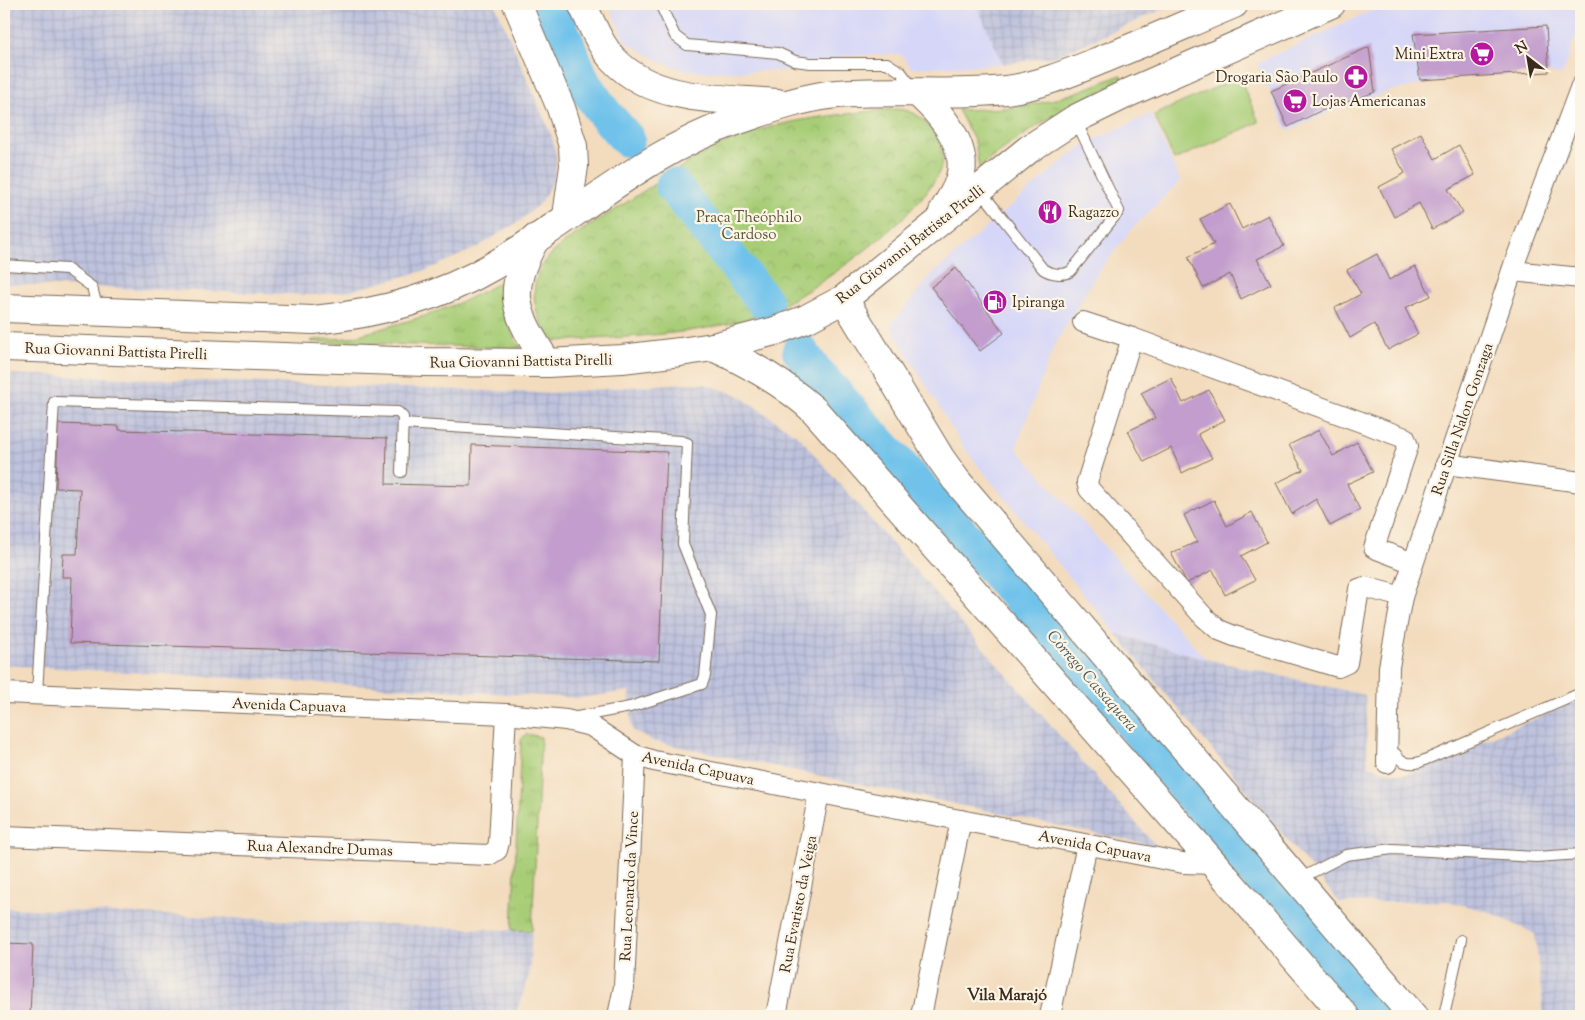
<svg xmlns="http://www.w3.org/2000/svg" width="1585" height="1020" font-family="'Sorts Mill Goudy',serif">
<defs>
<pattern id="industrial-grid" width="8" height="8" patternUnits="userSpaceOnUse" patternTransform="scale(1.25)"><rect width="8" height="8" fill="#bec2dd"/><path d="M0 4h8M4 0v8" fill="none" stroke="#a4a7bd"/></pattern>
<pattern id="grass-tufts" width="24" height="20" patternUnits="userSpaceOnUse" patternTransform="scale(1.25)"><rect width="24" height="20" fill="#a8cd77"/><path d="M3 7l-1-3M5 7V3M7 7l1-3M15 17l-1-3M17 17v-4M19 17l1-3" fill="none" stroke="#92b066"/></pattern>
<pattern id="park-crowns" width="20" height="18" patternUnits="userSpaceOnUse" patternTransform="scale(1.25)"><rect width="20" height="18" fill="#a8cd77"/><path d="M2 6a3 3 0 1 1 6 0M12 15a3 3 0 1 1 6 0" fill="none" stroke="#92b066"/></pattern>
</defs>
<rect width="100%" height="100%" fill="#fcf5e5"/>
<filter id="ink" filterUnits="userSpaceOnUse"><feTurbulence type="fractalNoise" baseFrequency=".02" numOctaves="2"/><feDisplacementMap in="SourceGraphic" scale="10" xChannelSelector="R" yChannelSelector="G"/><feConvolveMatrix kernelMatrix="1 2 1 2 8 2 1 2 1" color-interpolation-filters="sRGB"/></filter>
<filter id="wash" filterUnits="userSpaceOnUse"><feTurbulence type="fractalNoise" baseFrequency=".0096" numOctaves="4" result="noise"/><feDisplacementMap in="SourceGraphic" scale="20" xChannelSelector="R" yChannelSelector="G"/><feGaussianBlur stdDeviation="1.12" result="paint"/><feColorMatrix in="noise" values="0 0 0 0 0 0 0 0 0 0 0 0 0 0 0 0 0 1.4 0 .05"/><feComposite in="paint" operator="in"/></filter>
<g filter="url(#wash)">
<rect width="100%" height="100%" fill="#f3dcbe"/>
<g fill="#d6d7f8">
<path d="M609 4H976L1003 64 911 68 901 54 840 56 841 70 704 72 682 69 661 62 625 41Z"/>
<path d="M1386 4H1581V21L1562 76 1548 72 1452 78 1390 91 1325 114 1287 131 1257 63Z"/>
<path d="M1151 114 1180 181 1131 230 1097 273 1053 348 1016 448 1206 659 1116 634 964 448 890 326 932 274 1071 154 1087 143Z"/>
</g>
<g fill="url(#industrial-grid)">
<path d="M4 4H495L552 137 556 157 554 179 541 202 521 220 476 248 427 270 350 291 314 295 4 284Z"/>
<path d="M976 4H1175L1056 56 1003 64Z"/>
<path d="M10 374 548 393 686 383 704 384 738 395 799 437 1156 846 653 741 632 730 629 691 579 698 4 665V502Z"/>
<path d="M1116 634 1206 659 1365 695 1368 766 1404 775 1581 699V1016H1544L1535 934 1487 911 1447 901 1340 903Z"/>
<path d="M4 908 532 931 529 977 515 1016H4Z"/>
</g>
<g fill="url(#grass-tufts)" stroke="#727c4a">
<path d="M1121 75 1123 81C1071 103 1023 132 979 168L975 142 958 110C985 109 1013 109 1040 103 1068 97 1094 85 1121 75Z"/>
<path d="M503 281C499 307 507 327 521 348L311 342 312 340 349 338 425 316 464 301Z"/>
<path d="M526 734 541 737 532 931 512 930 521 740Z"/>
</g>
<path fill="url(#park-crowns)" stroke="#727c4a" d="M896 109C916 110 924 119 935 135 940 143 944 154 942 163 932 210 809 296 765 313 703 336 621 337 555 341 536 324 527 292 541 268 556 241 593 225 618 208 658 182 695 155 739 137 789 118 844 114 896 109Z"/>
<path fill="#a8cd77" stroke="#727c4a" d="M1239 77 1259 122 1174 160 1154 115Z"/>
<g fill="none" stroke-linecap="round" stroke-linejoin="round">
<path stroke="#6fc2eb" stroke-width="6" d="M802 380 813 369"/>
<g stroke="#6fc2eb" stroke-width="36">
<path d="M550 4 583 83 604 113 627 139"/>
<path d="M673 186 765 302"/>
<path d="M800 351 813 369 863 425 1116 704 1251 868 1378 1016"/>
</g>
</g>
<g id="blocks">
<g fill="#c29dcd">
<path d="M1546 26 1549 72 1420 80 1413 34Z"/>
<path d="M1369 47 1375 92 1318 112 1288 127 1271 91Z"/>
<path d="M1421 133 1435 159 1459 145 1475 175 1448 189 1463 213 1432 229 1419 203 1394 217 1379 187 1405 173 1391 149Z"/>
<path d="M1230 204 1242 229 1268 215 1284 246 1257 259 1271 284 1241 299 1230 274 1203 288 1188 257 1214 244 1200 219Z"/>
<path d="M1377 254 1389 280 1415 266 1431 296 1405 308 1418 334 1388 350 1374 324 1350 338 1335 308 1361 294 1347 270Z"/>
<path d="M956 268 1004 333 980 351 931 287Z"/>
<path d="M1171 378 1183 403 1209 390 1225 420 1198 434 1212 458 1182 473 1171 448 1144 462 1128 431 1155 418 1141 393Z"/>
<path d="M58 424 119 426V430L387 438 386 484 471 486 472 445 667 452 659 661 70 643 72 577H62L63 554H77L80 489 56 488Z"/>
<path d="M1319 430 1333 456 1357 442 1373 472 1347 484 1360 510 1330 526 1316 499 1292 514 1276 483 1303 470 1289 445Z"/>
<path d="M1214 500 1227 526 1252 512 1267 542 1241 556 1255 580 1225 595 1213 570 1187 583 1171 553 1197 542 1184 515Z"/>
<path d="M4 943 33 944 30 1016H4Z"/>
</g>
</g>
</g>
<g filter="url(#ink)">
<use href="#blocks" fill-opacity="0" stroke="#7b6856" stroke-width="1"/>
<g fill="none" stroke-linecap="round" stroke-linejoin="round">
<defs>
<g id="service">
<path d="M660 4 675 36 687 45 778 53 795 61 810 63H887L901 72 914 89"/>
<path d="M980 190 1043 269C1050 274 1064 276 1071 271L1119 211 1076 121"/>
<path d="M4 265 67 269 92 287 98 311"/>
<path d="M403 424 681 441 687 443 683 544 711 615 705 676 702 684 630 707 577 717"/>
<path d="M37 694 54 402 398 412 403 417 401 472"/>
<path d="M1388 761 1396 754C1401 763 1411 765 1420 762L1581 693"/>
<path d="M1297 880 1346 855 1393 849 1536 857 1581 854"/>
<path d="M1444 1016 1461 940"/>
</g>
<g id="minor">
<path d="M1512 271 1581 278"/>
<path d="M1083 322 1132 338 1405 438 1408 446 1374 548 1413 563"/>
<path d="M1132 338 1087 482 1089 489 1205 618 1219 630 1234 636 1338 667 1347 663 1359 589 1365 587 1402 597"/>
<path d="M1446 464 1581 482"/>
<path d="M4 693 506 714 566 720 591 726 635 755 654 761 1183 863 1214 864"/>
<path d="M1387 763 1389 667 1402 597 1516 259 1581 86"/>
<path d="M4 836 489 855 497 850 499 842 506 714"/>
<path d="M618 1016 624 987 635 755"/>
<path d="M776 1016 819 793"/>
<path d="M921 1016 961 820"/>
<path d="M1050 1016 1087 845"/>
</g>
<g id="secondary">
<path d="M844 299 941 459 956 480 1413 1016"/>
<path d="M713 347C751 364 784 383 815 411L1214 864 1345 1016"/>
</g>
<g id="trunk">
<path d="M517 4 561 108 573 146 574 166 567 216"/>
<path d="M582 4C591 22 600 46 614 60 655 103 722 98 777 103"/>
<path d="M918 93C941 114 971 147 959 181 956 192 948 202 943 212"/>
<path d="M536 238C504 294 515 312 547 363"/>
<path d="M4 308 313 320C377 314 437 299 493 266 576 218 643 153 736 121 768 110 803 97 837 94 893 89 950 96 1006 90 1040 86 1074 71 1106 58 1149 41 1191 22 1234 4"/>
<path d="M4 347 425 362 547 363 622 359 680 352 713 347 775 331 806 319 844 299 1029 149 1075 119 1128 93 1331 4"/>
</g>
</defs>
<use href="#service" stroke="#7b6856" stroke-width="12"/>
<use href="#minor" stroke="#7b6856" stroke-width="22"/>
<use href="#secondary" stroke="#7b6856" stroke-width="30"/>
<use href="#trunk" stroke="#7b6856" stroke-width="30"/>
<use href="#service" stroke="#fff" stroke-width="10"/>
<use href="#minor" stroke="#fff" stroke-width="20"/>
<use href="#secondary" stroke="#fff" stroke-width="28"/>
<use href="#trunk" stroke="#fff" stroke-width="28"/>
</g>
</g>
<defs>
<symbol id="supermarket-disc" viewBox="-11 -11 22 22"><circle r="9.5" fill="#b5179e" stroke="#fcf5e5"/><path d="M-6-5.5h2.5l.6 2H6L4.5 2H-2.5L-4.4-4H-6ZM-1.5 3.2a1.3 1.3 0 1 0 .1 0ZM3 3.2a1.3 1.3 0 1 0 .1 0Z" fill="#fff"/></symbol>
<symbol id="pharmacy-disc" viewBox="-11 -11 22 22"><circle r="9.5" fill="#b5179e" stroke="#fcf5e5"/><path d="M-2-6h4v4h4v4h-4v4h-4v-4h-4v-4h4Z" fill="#fff"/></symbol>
<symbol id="restaurant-disc" viewBox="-11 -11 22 22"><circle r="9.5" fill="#b5179e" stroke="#fcf5e5"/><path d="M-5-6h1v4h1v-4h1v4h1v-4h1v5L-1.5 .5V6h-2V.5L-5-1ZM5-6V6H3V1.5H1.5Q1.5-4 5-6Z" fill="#fff"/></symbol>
<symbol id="fuel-disc" viewBox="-11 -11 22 22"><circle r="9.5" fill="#b5179e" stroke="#fcf5e5"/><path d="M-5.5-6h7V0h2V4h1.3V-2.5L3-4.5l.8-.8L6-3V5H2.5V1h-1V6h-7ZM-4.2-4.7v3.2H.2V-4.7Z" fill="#fff"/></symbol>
</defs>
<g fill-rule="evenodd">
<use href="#supermarket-disc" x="1468" y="40" width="28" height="28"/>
<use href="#pharmacy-disc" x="1342" y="63" width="28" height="28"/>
<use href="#supermarket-disc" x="1281" y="87" width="28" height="28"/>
<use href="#restaurant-disc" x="1036" y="198" width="28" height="28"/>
<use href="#fuel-disc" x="981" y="288" width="28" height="28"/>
</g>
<g text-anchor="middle" stroke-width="4.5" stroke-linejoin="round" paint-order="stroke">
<g font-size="15" fill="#3b2a1e" stroke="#fcf5e5" text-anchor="start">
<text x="1464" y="59" text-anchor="end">Mini Extra</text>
<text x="1338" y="82" text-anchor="end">Drogaria São Paulo</text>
<text x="1312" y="106">Lojas Americanas</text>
<text x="1068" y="217">Ragazzo</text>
<text x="1012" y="307">Ipiranga</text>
</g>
<g font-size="15" fill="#565334" stroke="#fcf5e5">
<text x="749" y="222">Praça Theóphilo<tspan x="749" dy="17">Cardoso</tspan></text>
</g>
<g font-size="15" fill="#3b2a1e" stroke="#fcf5e5">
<text transform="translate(910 244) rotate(-38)" y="5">Rua Giovanni Battista Pirelli</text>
<text transform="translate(116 351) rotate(2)" y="5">Rua Giovanni Battista Pirelli</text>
<text transform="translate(521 361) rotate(-1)" y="5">Rua Giovanni Battista Pirelli</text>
<text transform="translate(1462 419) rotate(-71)" y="5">Rua Silla Nalon Gonzaga</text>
<text transform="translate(289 705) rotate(2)" y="5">Avenida Capuava</text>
<text transform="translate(698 768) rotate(12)" y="5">Avenida Capuava</text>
<text transform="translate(1095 846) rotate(11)" y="5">Avenida Capuava</text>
<text transform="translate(320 848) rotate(2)" y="5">Rua Alexandre Dumas</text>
<text transform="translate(629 886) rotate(-87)" y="5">Rua Leonardo da Vince</text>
<text transform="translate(798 904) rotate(-79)" y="5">Rua Evaristo da Veiga</text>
</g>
<g font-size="16" font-style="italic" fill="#4b585c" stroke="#fcf5e5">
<text transform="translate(1093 680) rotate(49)" y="6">Córrego Cassaquera</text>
</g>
<g font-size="16" font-weight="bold" fill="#3b2a1e" stroke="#fcf5e5">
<text x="1007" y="1000">Vila Marajó</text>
</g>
</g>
<rect width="1585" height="1020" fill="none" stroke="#fcf5e5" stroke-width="20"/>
<g transform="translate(1528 58) rotate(329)" stroke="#fcf5e5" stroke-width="4" paint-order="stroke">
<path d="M0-4L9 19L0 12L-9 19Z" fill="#3b2a1e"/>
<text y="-8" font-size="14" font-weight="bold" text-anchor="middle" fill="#3b2a1e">N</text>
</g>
</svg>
